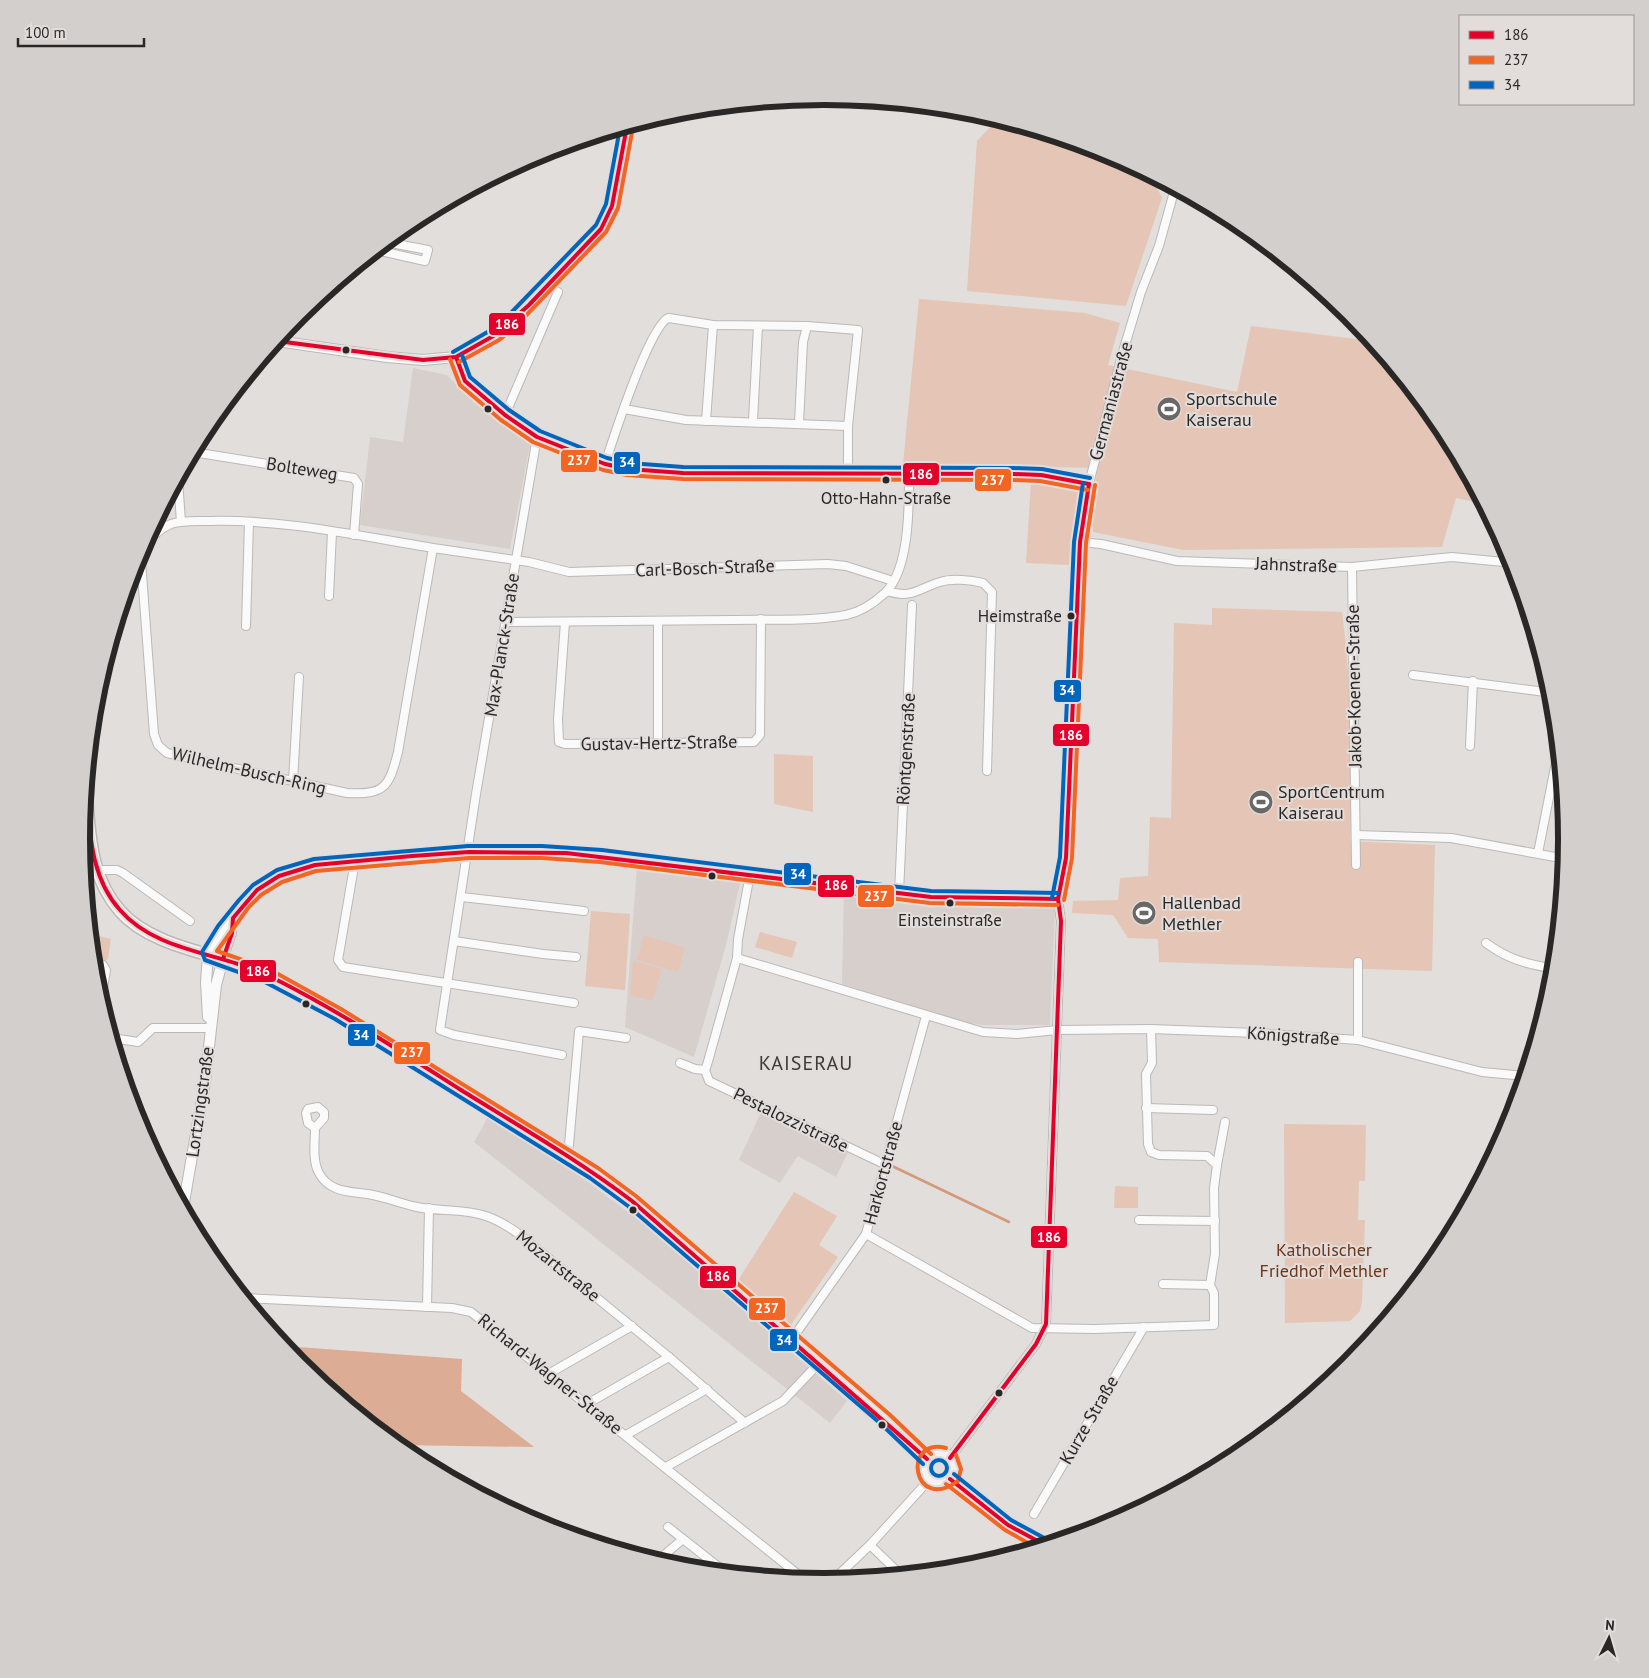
<svg xmlns="http://www.w3.org/2000/svg" width="1649" height="1678" font-family="'PT Sans',sans-serif">
<rect width="100%" height="100%" fill="#e1dedc"/>
<g fill="#d7cfcb">
<path d="M413 368 447 375 473 402 530 445 510 549 360 525 370 437 403 442Z"/>
<path d="M637 867 741 879 726 945 694 1057 625 1027Z"/>
<path d="M844 889 951 902 1055 908 1050 1025H982L959 1021 842 984Z"/>
<path d="M761 1112 848 1152 836 1177 798 1156 780 1183 739 1160Z"/>
<path d="M488 1117 560 1161 653 1231 847 1401 830 1423 474 1142Z"/>
</g>
<g fill="#e5c5b5">
<path d="M998 119 1109 152 1151 175 1162 198 1126 306 967 291 977 141Z"/>
<path d="M919 299 1085 313 1120 323 1108 365 1237 392 1251 326 1372 341 1443 426 1484 504 1456 498 1442 547 1183 550 1093 532 1090 509 1098 468 903 464Z"/>
<path d="M1031 481 1073 482 1079 486 1081 490 1071 565 1026 563Z"/>
<path d="M1212 608 1342 612C1352 688 1352 765 1350 841L1435 845 1432 971 1159 962 1158 939 1128 938 1113 915 1072 913 1073 901 1118 900 1120 878 1148 876 1150 817 1171 818 1174 623 1212 625Z"/>
<path d="M774 754 813 756V812L774 804Z"/>
<path d="M591 911 630 914 625 990 585 986Z"/>
<path d="M760 932 797 942 792 958 755 947Z"/>
<path d="M91 934 111 939 108 959 105 961 93 959Z"/>
<path d="M644 935 685 948 678 972 637 960Z"/>
<path d="M633 961 662 969 652 1001 630 995Z"/>
<path d="M1284 1124 1366 1125 1365 1181H1359L1358 1220H1365L1362 1301 1360 1311 1350 1321 1285 1323Z"/>
<path d="M1115 1186 1138 1187V1208H1114Z"/>
<path d="M794 1192 837 1216 819 1245 838 1257 790 1326 737 1282Z"/>
</g>
<path fill="#dcac94" d="M284 1346 462 1359 461 1391 534 1447 397 1445 299 1364Z"/>
<g fill="none" stroke-linecap="round" stroke-linejoin="round">
<path stroke="#d3997b" stroke-width="2.5" d="M890 1165 1009 1222"/>
<defs>
<g id="minor">
<path d="M376 250 425 261 428 250 386 242"/>
<path d="M456 357 465 381 505 415 537 437 605 464 628 469 683 473 1014 474 1041 475 1089 484"/>
<path d="M624 409 686 420 848 426"/>
<path d="M505 415 558 292"/>
<path d="M706 421 713 325"/>
<path d="M753 421 758 326"/>
<path d="M799 423 803 342 807 326"/>
<path d="M537 437 476 794 440 1030 454 1035 562 1055"/>
<path d="M193 452 354 478 358 484 354 535"/>
<path d="M605 464C612 442 651 321 669 318L713 325 807 326 858 330 848 426V472"/>
<path d="M178 479 181 522"/>
<path d="M1080 542 1101 544 1177 561 1352 567 1452 557 1514 563"/>
<path d="M433 548C359 536 284 519 209 521 196 521 183 520 171 524 154 531 145 545 141 561L154 734 158 745 167 753 347 793C385 795 389 787 398 752L433 548 529 562 569 572 828 564 846 566 893 581"/>
<path d="M1352 567 1356 865"/>
<path d="M887 591C912 599 917 589 940 582 952 578 971 580 983 583L992 592 987 771"/>
<path d="M329 596 332 532"/>
<path d="M507 622C582 622 657 621 732 620 769 619 809 622 846 615 861 612 874 603 885 593 910 569 909 505 909 472"/>
<path d="M565 622 558 719 559 742 565 744 754 742 760 735 761 619"/>
<path d="M246 626 249 522"/>
<path d="M1413 675 1553 693"/>
<path d="M658 743V621"/>
<path d="M1470 746 1473 681"/>
<path d="M293 781 299 677"/>
<path d="M1356 835 1451 838 1566 859"/>
<path d="M1538 853 1559 747"/>
<path d="M355 861 338 960 343 967 574 1003"/>
<path d="M96 870H117L123 873 190 921"/>
<path d="M899 893 912 605"/>
<path d="M462 897 584 911"/>
<path d="M454 941 543 954 576 957"/>
<path d="M1486 943C1509 960 1527 964 1555 969"/>
<path d="M208 954 223 929 243 904 257 890 279 876 315 865 469 852H542L601 856 931 897 1058 899"/>
<path d="M737 958 983 1032 1017 1034 1057 1030 1151 1029 1256 1033 1358 1040 1482 1072 1525 1076"/>
<path d="M223 959 232 933 233 918"/>
<path d="M1358 962V1040"/>
<path d="M93 963 103 965 106 970 101 1001"/>
<path d="M112 1038 138 1042 153 1028H210"/>
<path d="M680 1063 695 1069 705 1070 707 1065 737 958 738 939 750 874"/>
<path d="M705 1070 709 1081 884 1164"/>
<path d="M1146 1108 1213 1110"/>
<path d="M315 1128 308 1123 306 1113 308 1109 318 1107 324 1112V1118L315 1128C315 1141 312 1161 319 1173 330 1194 353 1191 373 1195 388 1198 402 1204 417 1207 440 1212 463 1208 486 1216 498 1220 509 1227 519 1234L669 1357 745 1423"/>
<path d="M568 1156 579 1031 626 1038"/>
<path d="M1217 1165 1225 1122"/>
<path d="M1139 1220 1215 1221"/>
<path d="M866 1234 1032 1328 1095 1329 1214 1325V1293L1210 1285 1215 1254 1214 1188 1217 1165 1207 1156 1159 1155 1151 1152 1148 1144 1146 1074 1152 1063 1151 1029"/>
<path d="M1163 1284 1210 1285"/>
<path d="M244 1298 452 1308 471 1312 805 1580"/>
<path d="M427 1307 429 1208"/>
<path d="M792 1339 866 1234 926 1016"/>
<path d="M550 1373 632 1326"/>
<path d="M587 1404 669 1357"/>
<path d="M626 1435 707 1389"/>
<path d="M950 1458 1036 1344 1046 1324 1061 921 1058 899 1066 858 1077 606 1084 503 1122 355 1141 292 1159 246 1175 188"/>
<path d="M666 1467 783 1401 819 1363"/>
<path d="M1034 1514 1144 1327"/>
<path d="M668 1527 683 1539"/>
<path d="M870 1545 901 1575"/>
<path d="M1024 1552 1029 1537"/>
<path d="M657 1561 683 1539 725 1572"/>
<path d="M932 1572H933"/>
<path d="M831 1582 870 1545 929 1480"/>
</g>
<g id="tertiary">
<path d="M277 341 387 357 423 360 456 357 495 335 529 305 601 229 612 206 627 126"/>
<path d="M208 954 206 982 208 1017"/>
<path d="M183 1208 205 1082 216 985 223 959"/>
</g>
<g id="secondary">
<path d="M86 793C90 835 90 877 120 911 148 943 200 951 239 964 260 971 279 981 298 991 358 1023 415 1061 473 1097 526 1130 582 1162 632 1201L927 1459"/>
<circle cx="939" cy="1468" r="15"/>
<path d="M950 1479 1008 1525 1045 1545"/>
</g>
</defs>
<use href="#minor" stroke="#bbb9b7" stroke-width="10"/>
<use href="#tertiary" stroke="#bbb9b7" stroke-width="12"/>
<use href="#secondary" stroke="#bbb9b7" stroke-width="14"/>
<use href="#minor" stroke="#fafafa" stroke-width="8"/>
<use href="#tertiary" stroke="#fafafa" stroke-width="10"/>
<use href="#secondary" stroke="#f5f2f0" stroke-width="11"/>
<defs>
<g id="bus-1">
<path d="M277 341 423 360 456 357 495 335 529 305 601 229 612 206 627 126"/>
<path d="M456 357 465 381 505 415 537 437 605 464 628 469 683 473 1014 474 1041 475 1089 484"/>
<path d="M86 793C90 834 91 878 120 910 149 944 198 951 238 964 254 969 269 976 283 983 345 1015 403 1053 461 1090 519 1126 578 1160 632 1201L927 1459"/>
<path d="M223 959 232 933 233 918 257 890 279 876 315 865 412 856 469 852 566 853 931 897 1058 899"/>
<path d="M950 1458 1036 1344 1046 1324 1061 921 1058 899 1066 858 1080 542 1089 484"/>
<path d="M950 1479 1008 1525 1045 1545"/>
</g>
<g id="bus-2">
<path d="M450 359 460 385 501 420 533 442 603 470 627 475 683 479 1014 480 1040 481 1088 490"/>
<path d="M459 362 499 340 515 327 606 232 618 208 633 127"/>
<path d="M1064 900 1072 858 1086 543 1095 485"/>
<path d="M946 1448C901 1437 913 1514 958 1481L961 1469 956 1455"/>
<path d="M931 1454 889 1414 636 1196 598 1168 341 1009 269 969 217 951 248 908 261 895 282 882 316 871 469 858H542L600 862 930 903 1058 905"/>
<path d="M946 1484 1005 1530 1037 1548"/>
</g>
<g id="bus-3">
<path d="M453 352 491 330 507 317 596 225 606 204 620 128"/>
<path d="M462 355 470 377 509 410 540 431 607 458 629 463 683 467 1014 468 1042 469 1090 478"/>
<path d="M1052 898 1060 857 1074 542 1083 483"/>
<circle cx="939" cy="1468" r="8"/>
<path d="M923 1464 881 1424 628 1206 590 1178 335 1019 263 981 205 960 202 952 218 926 239 900 253 885 277 870 314 859 468 846H542L602 850 931 891 1058 893"/>
<path d="M954 1474 1011 1520 1048 1540"/>
</g>
</defs>
<use href="#bus-1" stroke="#e2dddb" stroke-width="8"/>
<use href="#bus-2" stroke="#e2dddb" stroke-width="8"/>
<use href="#bus-3" stroke="#e2dddb" stroke-width="8"/>
<use href="#bus-1" stroke="#e4002b" stroke-width="4"/>
<use href="#bus-2" stroke="#f26522" stroke-width="4"/>
<use href="#bus-3" stroke="#0065bd" stroke-width="4"/>
</g>
<defs>
<symbol id="stadium-disc" viewBox="-11 -11 22 22"><circle r="9.5" fill="#6a6866" stroke="#e2dddb"/><path d="M0-5a6.5 5 0 1 0 0 10a6.5 5 0 1 0 0-10ZM-3.5-1.8h7v3.6h-7Z" fill="#fff"/></symbol>
</defs>
<g fill-rule="evenodd">
<use href="#stadium-disc" x="1155" y="395" width="28" height="28"/>
<use href="#stadium-disc" x="1247" y="788" width="28" height="28"/>
<use href="#stadium-disc" x="1130" y="899" width="28" height="28"/>
</g>
<g fill="#2a2827" stroke="#e2dddb" stroke-width="2">
<circle cx="346" cy="350" r="4.5"/>
<circle cx="488" cy="409" r="4.5"/>
<circle cx="886" cy="480" r="4.5"/>
<circle cx="1071" cy="616" r="4.5"/>
<circle cx="712" cy="876" r="4.5"/>
<circle cx="950" cy="903" r="4.5"/>
<circle cx="306" cy="1004" r="4.5"/>
<circle cx="633" cy="1210" r="4.5"/>
<circle cx="999" cy="1393" r="4.5"/>
<circle cx="882" cy="1425" r="4.5"/>
</g>
<g text-anchor="middle" stroke-width="4" stroke-linejoin="round" paint-order="stroke">
<g font-size="17" fill="#2a2827" stroke="#e2dddb">
<text x="886" y="504">Otto-Hahn-Straße</text>
<text x="1062" y="622" text-anchor="end">Heimstraße</text>
<text x="950" y="926">Einsteinstraße</text>
</g>
<g font-size="18" fill="#2a2827" stroke="#e2dddb" text-anchor="start">
<text x="1186" y="405">Sportschule<tspan x="1186" dy="21">Kaiserau</tspan></text>
<text x="1278" y="798">SportCentrum<tspan x="1278" dy="21">Kaiserau</tspan></text>
<text x="1162" y="909">Hallenbad<tspan x="1162" dy="21">Methler</tspan></text>
</g>
<g font-size="18" fill="#2a2827" stroke="#e2dddb">
<text transform="translate(1111 401) rotate(-75)" y="6">Germaniastraße</text>
<text transform="translate(302 469) rotate(9)" y="6">Bolteweg</text>
<text transform="translate(1296 565) rotate(2)" y="6">Jahnstraße</text>
<text transform="translate(705 568) rotate(-2)" y="6">Carl-Bosch-Straße</text>
<text transform="translate(502 645) rotate(-81)" y="6">Max-Planck-Straße</text>
<text transform="translate(1354 686) rotate(-91)" y="6">Jakob-Koenen-Straße</text>
<text transform="translate(659 743) rotate(-1)" y="6">Gustav-Hertz-Straße</text>
<text transform="translate(906 749) rotate(-87)" y="6">Röntgenstraße</text>
<text transform="translate(249 771) rotate(13)" y="6">Wilhelm-Busch-Ring</text>
<text transform="translate(1293 1036) rotate(4)" y="6">Königstraße</text>
<text transform="translate(200 1102) rotate(-82)" y="6">Lortzingstraße</text>
<text transform="translate(791 1120) rotate(26)" y="6">Pestalozzistraße</text>
<text transform="translate(883 1173) rotate(-75)" y="6">Harkortstraße</text>
<text transform="translate(558 1266) rotate(39)" y="6">Mozartstraße</text>
<text transform="translate(550 1374) rotate(39)" y="6">Richard-Wagner-Straße</text>
<text transform="translate(1089 1420) rotate(-60)" y="6">Kurze Straße</text>
</g>
<g font-size="18" fill="#6d3618" stroke="#e2dddb">
<text x="1324" y="1256">Katholischer<tspan x="1324" dy="21">Friedhof Methler</tspan></text>
</g>
<g font-size="20" letter-spacing="1" fill="#3e3a38" stroke="#e2dddb">
<text x="806" y="1070">KAISERAU</text>
</g>
</g>
<path d="M0 0H1649V1678H0ZM90 839a734 734 0 1 1 1468 0a734 734 0 1 1-1468 0Z" fill="#d3cfcd" fill-rule="evenodd"/>
<path fill="none" stroke="#2a2827" stroke-width="6" d="M90 839a734 734 0 1 1 1468 0a734 734 0 1 1-1468 0Z"/>
<g stroke="#e2dddb" stroke-width="2">
<rect x="488" y="312" width="38" height="24" rx="5" fill="#e4002b"/>
<rect x="560" y="449" width="38" height="24" rx="5" fill="#f26522"/>
<rect x="613" y="451" width="28" height="24" rx="5" fill="#0065bd"/>
<rect x="902" y="462" width="38" height="24" rx="5" fill="#e4002b"/>
<rect x="974" y="468" width="38" height="24" rx="5" fill="#f26522"/>
<rect x="1053" y="679" width="29" height="24" rx="5" fill="#0065bd"/>
<rect x="1052" y="723" width="38" height="24" rx="5" fill="#e4002b"/>
<rect x="783" y="862" width="29" height="24" rx="5" fill="#0065bd"/>
<rect x="817" y="874" width="38" height="24" rx="5" fill="#e4002b"/>
<rect x="857" y="884" width="38" height="24" rx="5" fill="#f26522"/>
<rect x="239" y="959" width="38" height="24" rx="5" fill="#e4002b"/>
<rect x="347" y="1023" width="29" height="24" rx="5" fill="#0065bd"/>
<rect x="393" y="1041" width="38" height="24" rx="5" fill="#f26522"/>
<rect x="1030" y="1225" width="38" height="24" rx="5" fill="#e4002b"/>
<rect x="699" y="1265" width="38" height="24" rx="5" fill="#e4002b"/>
<rect x="748" y="1297" width="38" height="24" rx="5" fill="#f26522"/>
<rect x="769" y="1328" width="29" height="24" rx="5" fill="#0065bd"/>
</g>
<g font-size="14" text-anchor="middle" font-weight="bold" fill="#fff">
<text x="507" y="329">186</text>
<text x="579" y="465">237</text>
<text x="627" y="467">34</text>
<text x="921" y="479">186</text>
<text x="993" y="485">237</text>
<text x="1067" y="695">34</text>
<text x="1071" y="740">186</text>
<text x="798" y="879">34</text>
<text x="836" y="890">186</text>
<text x="876" y="901">237</text>
<text x="258" y="976">186</text>
<text x="361" y="1040">34</text>
<text x="412" y="1057">237</text>
<text x="1049" y="1242">186</text>
<text x="718" y="1281">186</text>
<text x="767" y="1313">237</text>
<text x="784" y="1345">34</text>
</g>
<rect x="1459" y="15" width="175" height="90" fill="#e2dddb" stroke="#989593"/>
<rect x="1469" y="31" width="25" height="8" fill="#e4002b" stroke="#989593"/>
<text x="1504" y="40" font-size="15" fill="#2a2827">186</text>
<rect x="1469" y="56" width="25" height="8" fill="#f26522" stroke="#989593"/>
<text x="1504" y="65" font-size="15" fill="#2a2827">237</text>
<rect x="1469" y="81" width="25" height="8" fill="#0065bd" stroke="#989593"/>
<text x="1504" y="90" font-size="15" fill="#2a2827">34</text>
<g transform="translate(1609 1638) rotate(5)" stroke="#e2dddb" stroke-width="4" paint-order="stroke">
<path d="M0-4L9 19L0 12L-9 19Z" fill="#2a2827"/>
<text y="-8" font-size="14" font-weight="bold" text-anchor="middle" fill="#2a2827">N</text>
</g>
<path d="M18 38v8h126v-8" fill="none" stroke="#2a2827" stroke-width="2.5"/>
<text x="25" y="38" font-size="15" fill="#2a2827" stroke="#e2dddb" stroke-width="4" paint-order="stroke">100 m</text>
</svg>
